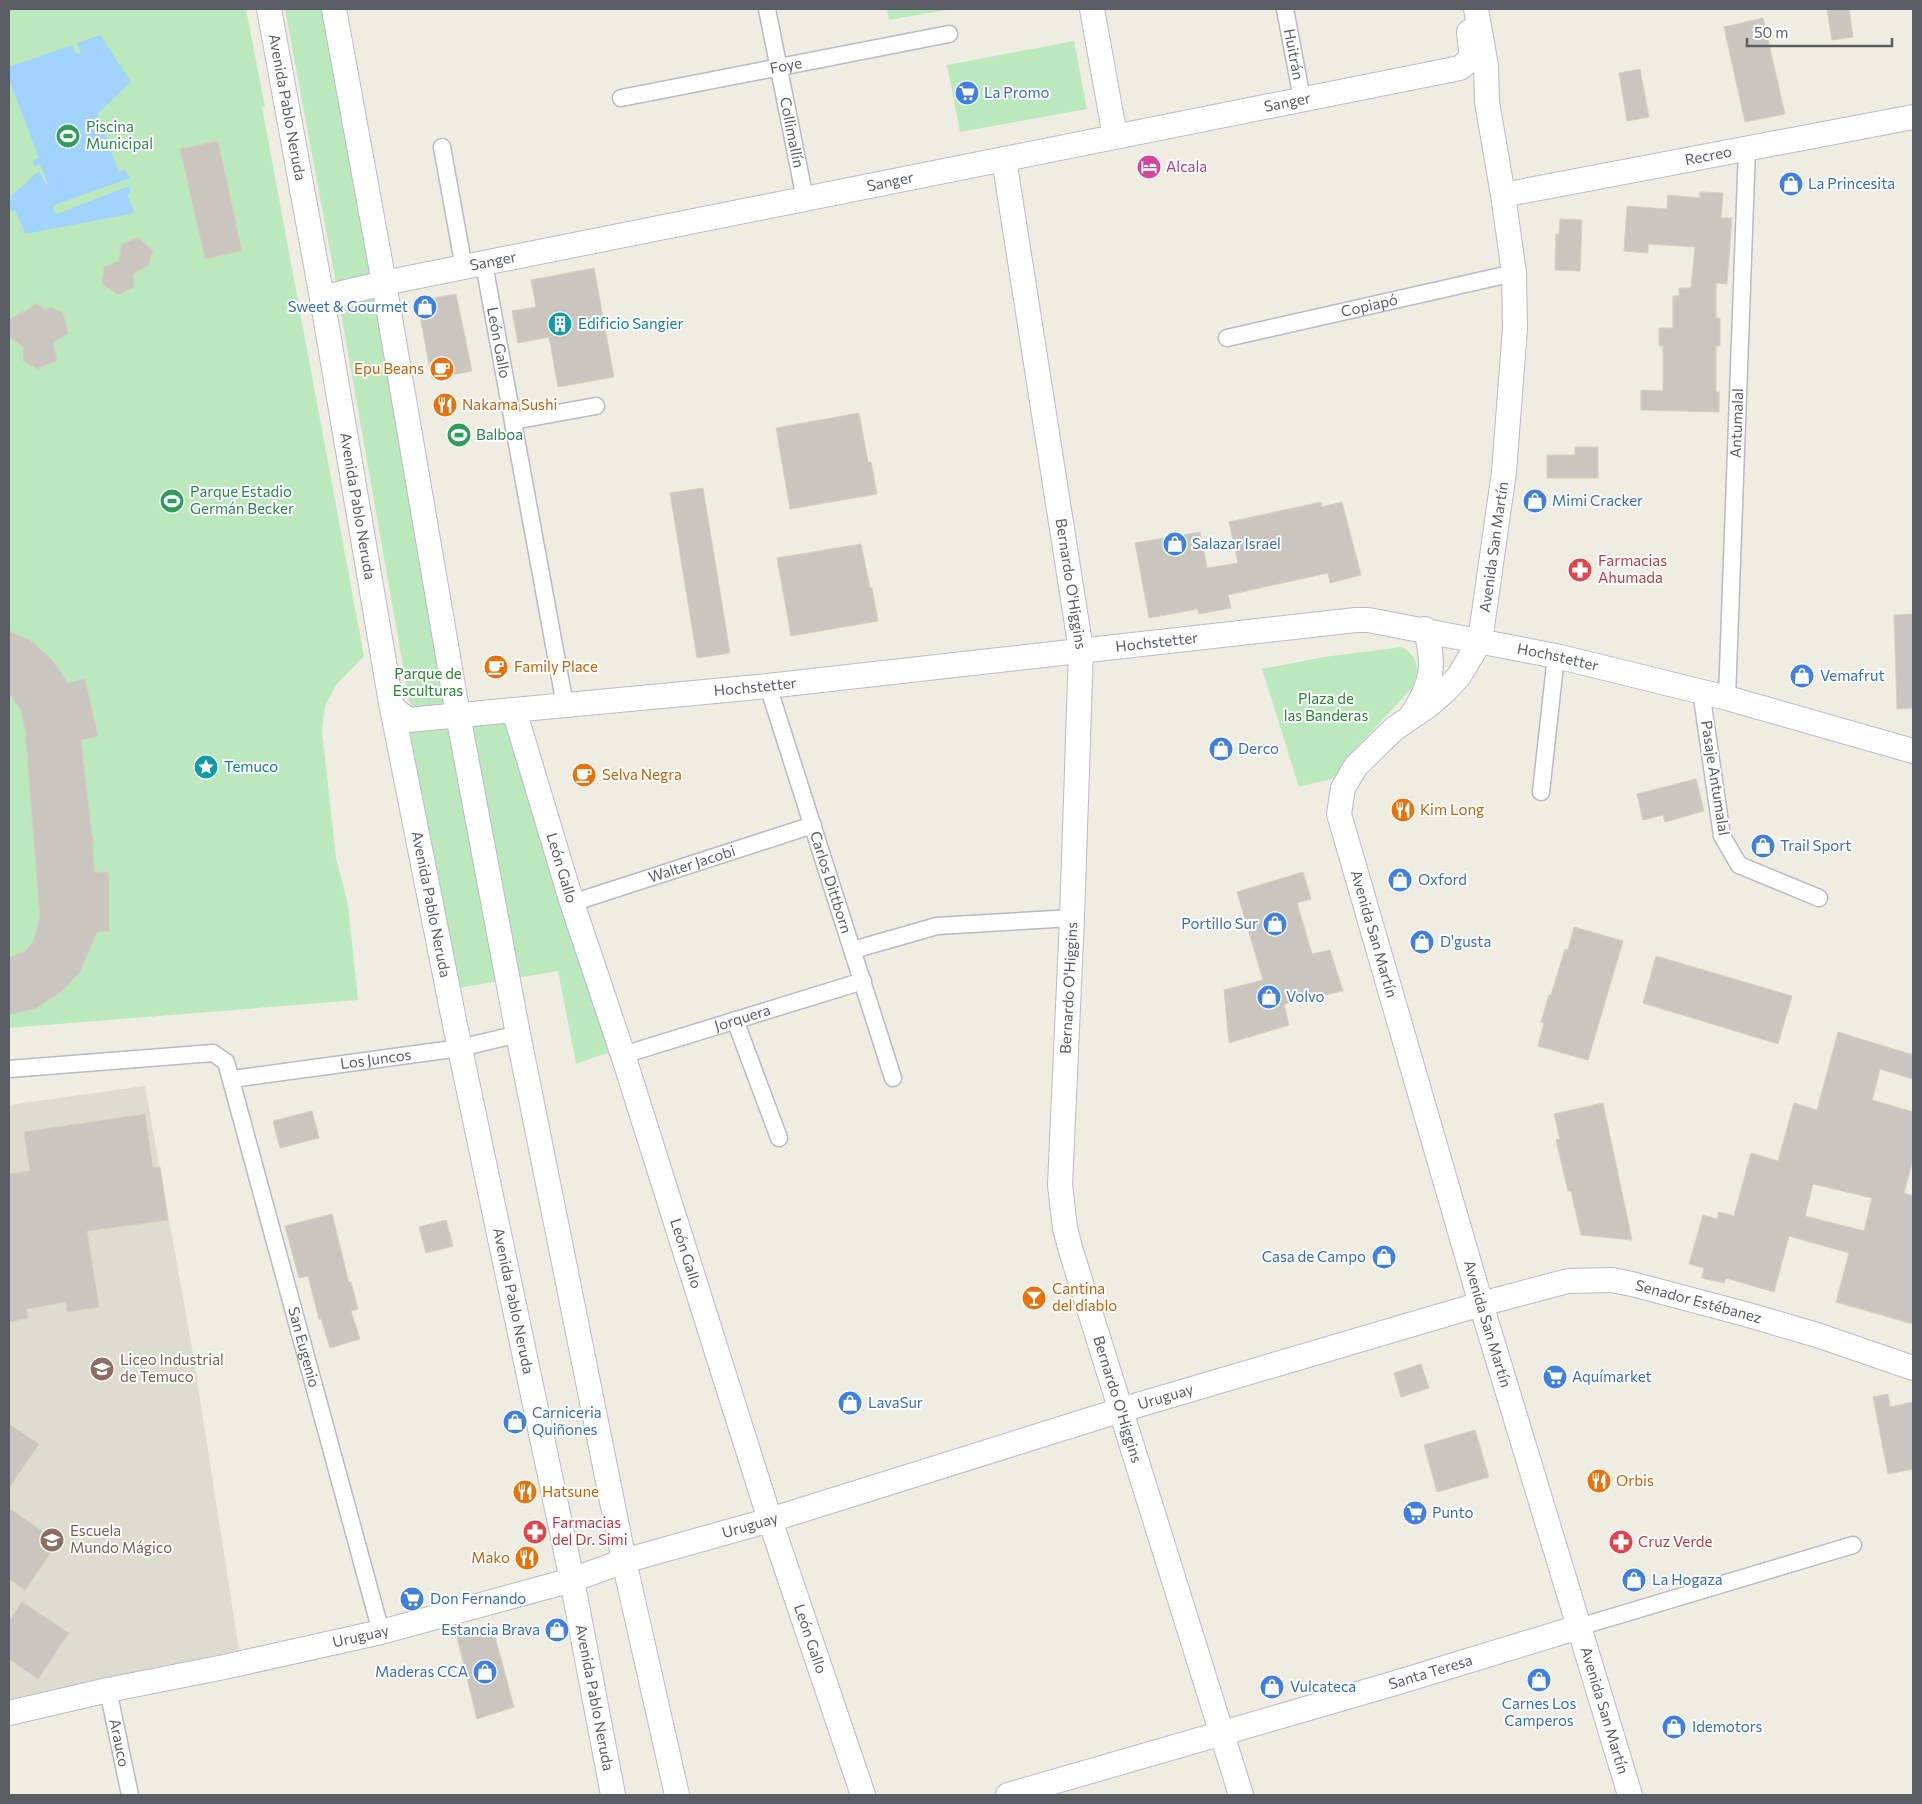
<svg xmlns="http://www.w3.org/2000/svg" width="1922" height="1804" font-family="Commissioner,sans-serif">
<rect width="100%" height="100%" fill="#efece2"/>
<path fill="#dedcd1" d="M145 1086 192 1348 239 1650 9 1701V1105Z"/>
<g fill="#bbe9bd">
<path d="M9 9H246L265 107H262L364 656 336 685 325 706 322 731 336 858 348 905 358 1000 9 1028Z"/>
<path d="M285 9H326L446 710 417 714 409 700 334 273Z"/>
<path d="M887 9H952L889 20Z"/>
<path d="M1074 41 1087 109 960 132 947 65Z"/>
<path d="M1402 647C1420 658 1419 669 1413 687L1355 749 1335 778 1299 787 1262 669 1324 657Z"/>
<path d="M511 718 617 1052 604 1054 576 1064 558 971 453 989 400 725Z"/>
</g>
<path fill="#a2d3ff" d="M100 35 131 82 97 114 119 172 125 169 130 178 54 205 53 210 57 214 129 186 131 192 127 194 135 213 25 234 15 210 11 212 9 201 11 200 10 197 39 171 46 185 48 184 40 165 34 166 32 161 39 158 9 80V67L72 45 76 54 81 52 77 43Z"/>
<g fill="#cac6bf" stroke="#d4cfc0" fill-rule="evenodd">
<path d="M1827 9H1849L1853 37 1832 40Z"/>
<path d="M1763 18 1785 114 1745 122 1724 27Z"/>
<path d="M1640 69 1649 117 1627 121 1619 73Z"/>
<path d="M218 141 242 251 205 259 180 149Z"/>
<path d="M1700 192 1723 193 1721 218H1732L1727 284 1716 283V318H1720V346H1716V392H1719V412L1641 410V390L1663 391V346H1659V328H1673V296H1679V288H1691L1695 247 1648 244V253L1624 251 1627 206 1667 209 1668 195 1700 198Z"/>
<path d="M1560 219 1582 220 1580 271 1555 270 1556 234 1559 235Z"/>
<path d="M138 237 153 251 148 266 133 274 134 287 118 295 102 283 104 267 119 261 121 245Z"/>
<path d="M594 268 614 377 558 387 549 337 518 343 512 311 536 307 531 280Z"/>
<path d="M456 294 472 371 432 379 417 301Z"/>
<path d="M36 303 46 310 50 307 63 313 68 334 53 342 57 360 38 369 23 361V347L9 337V320L23 311 25 312Z"/>
<path d="M859 413 868 462H871L877 494 790 509 776 428Z"/>
<path d="M1575 447H1598V478H1547V455H1575Z"/>
<path d="M703 488 730 653 697 658 670 493Z"/>
<path d="M1321 502 1322 507 1342 502 1361 575 1330 583 1328 573 1228 595 1231 608 1199 614 1198 609 1149 618 1135 543 1200 532 1207 568 1238 563 1229 522Z"/>
<path d="M861 544 870 588H872L878 621 791 636 777 558Z"/>
<path d="M1913 614V708L1897 709 1894 615Z"/>
<path d="M9 631 30 640 52 660 68 683 85 679 98 736 81 740 93 843 94 872H109V931L97 932 80 972 62 991 37 1008 9 1015V958L25 951 33 942 40 918 25 730 21 710 9 693Z"/>
<path d="M1696 779 1704 811 1665 822 1663 815 1643 820 1637 794Z"/>
<path d="M1303 872 1311 899 1297 903 1312 954 1330 950 1343 991 1284 1004 1289 1025 1229 1043 1224 990 1263 980 1237 892Z"/>
<path d="M1574 927 1623 941 1588 1060 1538 1046 1544 1023 1541 1022 1549 995H1551L1565 949 1568 950Z"/>
<path d="M1656 956 1792 996 1778 1044 1643 1003Z"/>
<path d="M1838 1032 1913 1055V1079L1880 1069 1872 1100 1913 1112V1159L1904 1193 1913 1196V1324L1836 1302 1849 1253 1789 1236 1774 1292 1726 1278 1724 1283 1702 1278 1704 1268 1689 1264 1703 1215 1717 1219 1719 1212 1734 1216 1751 1153 1778 1161 1794 1103 1817 1110ZM1813 1184 1872 1198 1864 1231 1805 1216Z"/>
<path d="M1603 1103 1632 1240 1581 1235 1571 1191H1568L1556 1140 1560 1139 1554 1114Z"/>
<path d="M312 1111 319 1138 280 1148 273 1121Z"/>
<path d="M145 1114 153 1168 160 1167 168 1220 87 1231 99 1307 67 1312 66 1302 27 1309 28 1318 9 1322V1174L30 1171 24 1132Z"/>
<path d="M332 1214 349 1283 351 1282 358 1309 351 1311 360 1339 330 1348 321 1319H319L308 1276 299 1278 285 1226Z"/>
<path d="M446 1220 453 1246 426 1253 419 1227Z"/>
<path d="M1421 1364 1429 1388 1401 1397 1394 1373Z"/>
<path d="M1888 1394 1890 1407 1913 1402V1469L1888 1474 1873 1397Z"/>
<path d="M9 1424 39 1444 9 1488Z"/>
<path d="M1475 1430 1489 1477 1437 1492 1424 1445Z"/>
<path d="M9 1508 58 1542 25 1590 9 1579Z"/>
<path d="M22 1602 69 1633 38 1679 9 1659V1621Z"/>
<path d="M493 1629 514 1707 477 1719 457 1637Z"/>
</g>
<g fill="none" stroke-linecap="round" stroke-linejoin="round">
<defs>
<g id="street">
<path id="s1" d="M767 9 805 199"/>
<path id="s2" d="M1285 9 1302 99"/>
<path id="s3" d="M621 98 949 34"/>
<path d="M442 147 464 268"/>
<path id="s4" d="M484 264 565 705"/>
<path id="s5" d="M1227 338 1514 273"/>
<path d="M513 421 596 406"/>
<path id="s6" d="M768 686 893 1078"/>
<path d="M1701 691 1722 836 1739 865 1819 898"/>
<path id="s7" d="M1727 698 1747 148"/>
<path d="M1541 792 1556 656"/>
<path id="s8" d="M572 903 813 825"/>
<path d="M853 950 937 926 1072 918"/>
<path d="M735 1020 779 1138"/>
<path id="s9" d="M623 1055 863 981"/>
<path id="s10" d="M9 1069 213 1053 226 1062 381 1632"/>
<path id="s11" d="M232 1079 460 1048 518 1034"/>
<path d="M1579 1627 1853 1545"/>
<path id="s12" d="M108 1690 130 1795"/>
</g>
<g id="secondary">
<path id="s13" d="M269 9 322 298 391 703 455 1025 572 1580 613 1795"/>
<path d="M334 9 384 283 458 715 518 1034 624 1561 677 1795"/>
<path d="M1092 9 1115 136"/>
<path id="s14" d="M1476 9 1486 66 1487 102 1503 195 1514 273 1515 328 1504 472 1480 641 1459 676 1445 691 1429 705 1394 729 1356 766 1343 788 1339 814 1481 1304 1630 1795"/>
<path id="s15" d="M1004 159 1081 650 1072 918 1060 1185 1065 1228 1071 1251 1241 1795"/>
<path id="s16" d="M1503 195 1913 117"/>
<path id="s17" d="M322 298 384 283 1460 68 1472 58 1469 32"/>
<path id="s18" d="M393 708 408 720 768 686 1356 620H1368L1556 656 1727 698 1913 751"/>
<path id="s19" d="M514 710 572 903 623 1055 770 1520 863 1795"/>
<path d="M1413 713C1432 684 1436 663 1425 629"/>
<path id="s20" d="M9 1713 108 1690 224 1667 381 1632 572 1580 624 1561 770 1520 1121 1410 1481 1304 1568 1281 1612 1280 1632 1284 1745 1314 1817 1335 1913 1368"/>
<path id="s21" d="M1008 1795 1392 1684 1579 1627"/>
</g>
</defs>
<use href="#street" stroke="#b7bac0" stroke-width="19"/>
<use href="#secondary" stroke="#b8bbc2" stroke-width="26"/>
<use href="#street" stroke="#fff" stroke-width="16"/>
<use href="#secondary" stroke="#fff" stroke-width="24"/>
</g>
<defs>
<symbol id="supermarket-disc" viewBox="-11 -11 22 22"><circle r="9.5" fill="#3f7fe0" stroke="#fff"/><path d="M-6-5.5h2.5l.6 2H6L4.5 2H-2.5L-4.4-4H-6ZM-1.5 3.2a1.3 1.3 0 1 0 .1 0ZM3 3.2a1.3 1.3 0 1 0 .1 0Z" fill="#fff"/></symbol>
<symbol id="stadium-disc" viewBox="-11 -11 22 22"><circle r="9.5" fill="#2e9e5b" stroke="#fff"/><path d="M0-5a6.5 5 0 1 0 0 10a6.5 5 0 1 0 0-10ZM-3.5-1.8h7v3.6h-7Z" fill="#fff"/></symbol>
<symbol id="hotel-disc" viewBox="-11 -11 22 22"><circle r="9.5" fill="#d1479c" stroke="#fff"/><path d="M-6-4.5h1.5V1H6V5H4.5V3h-9V5H-6ZM-4 0a1.8 1.8 0 1 1 3.6 0ZM.5 0V-2.5h3Q6-2.5 6 0Z" fill="#fff"/></symbol>
<symbol id="shop-disc" viewBox="-11 -11 22 22"><circle r="9.5" fill="#3f7fe0" stroke="#fff"/><path d="M-5-2.5h2.3a2.7 3.5 0 0 1 5.4 0H5L5.5 6h-11ZM-1.5-2.5h3a1.5 2.3 0 0 0-3 0Z" fill="#fff"/></symbol>
<symbol id="building-disc" viewBox="-11 -11 22 22"><circle r="9.5" fill="#0f9aa8" stroke="#fff"/><path d="M-4-6H4V6H1V3H-1V6H-4ZM-2.5-4.3h1.7v1.8h-1.7ZM.8-4.3h1.7v1.8H.8ZM-2.5-1h1.7V.8h-1.7ZM.8-1h1.7V.8H.8Z" fill="#fff"/></symbol>
<symbol id="cafe-disc" viewBox="-11 -11 22 22"><circle r="9.5" fill="#e8710a" stroke="#fff"/><path d="M-5.5-4.5H6V0H3Q3 3.5 0 3.5H-2.5Q-5.5 3.5-5.5 0ZM3-3.2v2h1.7v-2ZM-6 4.5H4V6H-6Z" fill="#fff"/></symbol>
<symbol id="restaurant-disc" viewBox="-11 -11 22 22"><circle r="9.5" fill="#e8710a" stroke="#fff"/><path d="M-5-6h1v4h1v-4h1v4h1v-4h1v5L-1.5 .5V6h-2V.5L-5-1ZM5-6V6H3V1.5H1.5Q1.5-4 5-6Z" fill="#fff"/></symbol>
<symbol id="pharmacy-disc" viewBox="-11 -11 22 22"><circle r="9.5" fill="#e0444e" stroke="#fff"/><path d="M-2-6h4v4h4v4h-4v4h-4v-4h-4v-4h4Z" fill="#fff"/></symbol>
<symbol id="sight-disc" viewBox="-11 -11 22 22"><circle r="9.5" fill="#0f9aa8" stroke="#fff"/><path d="M0-6L1.8-2.2L6-1.7L2.9 1.2L3.7 5.4L0 3.3L-3.7 5.4L-2.9 1.2L-6-1.7L-1.8-2.2Z" fill="#fff"/></symbol>
<symbol id="bar-disc" viewBox="-11 -11 22 22"><circle r="9.5" fill="#e8710a" stroke="#fff"/><path d="M-6-5H6L.8 .8V4.5H3.5V6h-7V4.5H-.8V.8Z" fill="#fff"/></symbol>
<symbol id="school-disc" viewBox="-11 -11 22 22"><circle r="9.5" fill="#8d6e63" stroke="#fff"/><path d="M0-5L7-2L0 1L-7-2ZM-4 1L0 2.5L4 1V4Q0 6-4 4Z" fill="#fff"/></symbol>
</defs>
<g fill-rule="evenodd">
<use href="#supermarket-disc" x="953" y="79" width="28" height="28"/>
<use href="#stadium-disc" x="54" y="122" width="28" height="28"/>
<use href="#hotel-disc" x="1135" y="153" width="28" height="28"/>
<use href="#shop-disc" x="1777" y="170" width="28" height="28"/>
<use href="#shop-disc" x="411" y="293" width="28" height="28"/>
<use href="#building-disc" x="546" y="310" width="28" height="28"/>
<use href="#cafe-disc" x="428" y="355" width="28" height="28"/>
<use href="#restaurant-disc" x="431" y="391" width="28" height="28"/>
<use href="#stadium-disc" x="445" y="421" width="28" height="28"/>
<use href="#stadium-disc" x="158" y="487" width="28" height="28"/>
<use href="#shop-disc" x="1521" y="487" width="28" height="28"/>
<use href="#shop-disc" x="1161" y="530" width="28" height="28"/>
<use href="#pharmacy-disc" x="1566" y="556" width="28" height="28"/>
<use href="#cafe-disc" x="482" y="653" width="28" height="28"/>
<use href="#shop-disc" x="1788" y="662" width="28" height="28"/>
<use href="#shop-disc" x="1207" y="735" width="28" height="28"/>
<use href="#sight-disc" x="192" y="753" width="28" height="28"/>
<use href="#cafe-disc" x="570" y="761" width="28" height="28"/>
<use href="#restaurant-disc" x="1389" y="796" width="28" height="28"/>
<use href="#shop-disc" x="1749" y="832" width="28" height="28"/>
<use href="#shop-disc" x="1386" y="866" width="28" height="28"/>
<use href="#shop-disc" x="1261" y="910" width="28" height="28"/>
<use href="#shop-disc" x="1408" y="928" width="28" height="28"/>
<use href="#shop-disc" x="1255" y="983" width="28" height="28"/>
<use href="#shop-disc" x="1370" y="1243" width="28" height="28"/>
<use href="#bar-disc" x="1020" y="1284" width="28" height="28"/>
<use href="#school-disc" x="88" y="1355" width="28" height="28"/>
<use href="#supermarket-disc" x="1541" y="1363" width="28" height="28"/>
<use href="#shop-disc" x="836" y="1389" width="28" height="28"/>
<use href="#shop-disc" x="501" y="1408" width="28" height="28"/>
<use href="#restaurant-disc" x="1585" y="1467" width="28" height="28"/>
<use href="#restaurant-disc" x="511" y="1478" width="28" height="28"/>
<use href="#supermarket-disc" x="1401" y="1499" width="28" height="28"/>
<use href="#pharmacy-disc" x="521" y="1518" width="28" height="28"/>
<use href="#school-disc" x="38" y="1526" width="28" height="28"/>
<use href="#pharmacy-disc" x="1607" y="1528" width="28" height="28"/>
<use href="#restaurant-disc" x="513" y="1544" width="28" height="28"/>
<use href="#shop-disc" x="1620" y="1566" width="28" height="28"/>
<use href="#supermarket-disc" x="398" y="1585" width="28" height="28"/>
<use href="#shop-disc" x="543" y="1616" width="28" height="28"/>
<use href="#shop-disc" x="471" y="1658" width="28" height="28"/>
<use href="#shop-disc" x="1525" y="1666" width="28" height="28"/>
<use href="#shop-disc" x="1258" y="1673" width="28" height="28"/>
<use href="#shop-disc" x="1660" y="1713" width="28" height="28"/>
</g>
<g text-anchor="middle" stroke-width="4" stroke-linejoin="round" paint-order="stroke">
<g font-size="15" fill="#5a5e64" stroke="#fff">
<text dy="5" stroke="none"><textPath href="#s2" startOffset="46">Huitrán</textPath></text>
<text dy="5" stroke="none"><textPath href="#s3" startOffset="168">Foye</textPath></text>
<text dy="5" stroke="none"><textPath href="#s17" startOffset="985">Sanger</textPath></text>
<text dy="5" stroke="none"><textPath href="#s13" startOffset="100">Avenida Pablo Neruda</textPath></text>
<text dy="5" stroke="none"><textPath href="#s1" startOffset="126">Collimallín</textPath></text>
<text dy="5" stroke="none"><textPath href="#s16" startOffset="209">Recreo</textPath></text>
<text dy="5" stroke="none"><textPath href="#s17" startOffset="580">Sanger</textPath></text>
<text dy="5" stroke="none"><textPath href="#s17" startOffset="175">Sanger</textPath></text>
<text dy="5" stroke="none"><textPath href="#s5" startOffset="146">Copiapó</textPath></text>
<text dy="5" stroke="none"><textPath href="#s4" startOffset="80">León Gallo</textPath></text>
<text dy="5" stroke="none"><textPath href="#s7" startOffset="275">Antumalal</textPath></text>
<text dy="5" stroke="none"><textPath href="#s13" startOffset="505">Avenida Pablo Neruda</textPath></text>
<text transform="translate(1494 547) rotate(-82)" y="5">Avenida San Martín</text>
<text dy="5" stroke="none"><textPath href="#s15" startOffset="430">Bernardo O'Higgins</textPath></text>
<text dy="5" stroke="none"><textPath href="#s18" startOffset="772">Hochstetter</textPath></text>
<text dy="5" stroke="none"><textPath href="#s18" startOffset="1178">Hochstetter</textPath></text>
<text dy="5" stroke="none"><textPath href="#s18" startOffset="368">Hochstetter</textPath></text>
<text transform="translate(1715 778) rotate(81)" y="5">Pasaje Antumalal</text>
<text dy="5" stroke="none"><textPath href="#s8" startOffset="126">Walter Jacobi</textPath></text>
<text dy="5" stroke="none"><textPath href="#s19" startOffset="165">León Gallo</textPath></text>
<text dy="5" stroke="none"><textPath href="#s6" startOffset="206">Carlos Dittborn</textPath></text>
<text dy="5" stroke="none"><textPath href="#s13" startOffset="910">Avenida Pablo Neruda</textPath></text>
<text dy="5" stroke="none"><textPath href="#s14" startOffset="992">Avenida San Martín</textPath></text>
<text transform="translate(1069 988) rotate(-87)" y="5">Bernardo O'Higgins</text>
<text dy="5" stroke="none"><textPath href="#s9" startOffset="125">Jorquera</textPath></text>
<text dy="5" stroke="none"><textPath href="#s11" startOffset="145">Los Juncos</textPath></text>
<text dy="5" stroke="none"><textPath href="#s19" startOffset="570">León Gallo</textPath></text>
<text dy="5" stroke="none"><textPath href="#s13" startOffset="1315">Avenida Pablo Neruda</textPath></text>
<text dy="5" stroke="none"><textPath href="#s20" startOffset="1752">Senador Estébanez</textPath></text>
<text dy="5" stroke="none"><textPath href="#s14" startOffset="1398">Avenida San Martín</textPath></text>
<text dy="5" stroke="none"><textPath href="#s10" startOffset="516">San Eugenio</textPath></text>
<text dy="5" stroke="none"><textPath href="#s20" startOffset="1200">Uruguay</textPath></text>
<text dy="5" stroke="none"><textPath href="#s15" startOffset="1255">Bernardo O'Higgins</textPath></text>
<text dy="5" stroke="none"><textPath href="#s20" startOffset="765">Uruguay</textPath></text>
<text dy="5" stroke="none"><textPath href="#s20" startOffset="360">Uruguay</textPath></text>
<text dy="5" stroke="none"><textPath href="#s19" startOffset="975">León Gallo</textPath></text>
<text dy="5" stroke="none"><textPath href="#s21" startOffset="440">Santa Teresa</textPath></text>
<text dy="5" stroke="none"><textPath href="#s13" startOffset="1720">Avenida Pablo Neruda</textPath></text>
<text dy="5" stroke="none"><textPath href="#s14" startOffset="1802">Avenida San Martín</textPath></text>
<text dy="5" stroke="none"><textPath href="#s12" startOffset="54">Arauco</textPath></text>
</g>
<g font-size="15" fill="#366cbe" stroke="#fff" text-anchor="start">
<text x="984" y="98">La Promo</text>
<text x="1808" y="189">La Princesita</text>
<text x="408" y="312" text-anchor="end">Sweet &amp; Gourmet</text>
<text x="1552" y="506">Mimi Cracker</text>
<text x="1192" y="549">Salazar Israel</text>
<text x="1820" y="681">Vemafrut</text>
<text x="1238" y="754">Derco</text>
<text x="1780" y="851">Trail Sport</text>
<text x="1418" y="885">Oxford</text>
<text x="1258" y="929" text-anchor="end">Portillo Sur</text>
<text x="1440" y="947">D'gusta</text>
<text x="1286" y="1002">Volvo</text>
<text x="1366" y="1262" text-anchor="end">Casa de Campo</text>
<text x="1572" y="1382">Aquímarket</text>
<text x="868" y="1408">LavaSur</text>
<text x="532" y="1418">Carniceria<tspan x="532" dy="17">Quiñones</tspan></text>
<text x="1432" y="1518">Punto</text>
<text x="1652" y="1585">La Hogaza</text>
<text x="430" y="1604">Don Fernando</text>
<text x="540" y="1635" text-anchor="end">Estancia Brava</text>
<text x="468" y="1677" text-anchor="end">Maderas CCA</text>
<text x="1290" y="1692">Vulcateca</text>
<text x="1539" y="1709" text-anchor="middle">Carnes Los<tspan x="1539" dy="17">Camperos</tspan></text>
<text x="1692" y="1732">Idemotors</text>
</g>
<g font-size="15" fill="#27864d" stroke="#fff" text-anchor="start">
<text x="86" y="132">Piscina<tspan x="86" dy="17">Municipal</tspan></text>
<text x="476" y="440">Balboa</text>
<text x="190" y="497">Parque Estadio<tspan x="190" dy="17">Germán Becker</tspan></text>
</g>
<g font-size="15" fill="#b23c85" stroke="#fff" text-anchor="start">
<text x="1166" y="172">Alcala</text>
</g>
<g font-size="15" fill="#0d838f" stroke="#fff" text-anchor="start">
<text x="578" y="329">Edificio Sangier</text>
<text x="224" y="772">Temuco</text>
</g>
<g font-size="15" fill="#c56008" stroke="#fff" text-anchor="start">
<text x="424" y="374" text-anchor="end">Epu Beans</text>
<text x="462" y="410">Nakama Sushi</text>
<text x="514" y="672">Family Place</text>
<text x="602" y="780">Selva Negra</text>
<text x="1420" y="815">Kim Long</text>
<text x="1052" y="1294">Cantina<tspan x="1052" dy="17">del diablo</tspan></text>
<text x="1616" y="1486">Orbis</text>
<text x="542" y="1497">Hatsune</text>
<text x="510" y="1563" text-anchor="end">Mako</text>
</g>
<g font-size="15" fill="#be3a42" stroke="#fff" text-anchor="start">
<text x="1598" y="566">Farmacias<tspan x="1598" dy="17">Ahumada</tspan></text>
<text x="552" y="1528">Farmacias<tspan x="552" dy="17">del Dr. Simi</tspan></text>
<text x="1638" y="1547">Cruz Verde</text>
</g>
<g font-size="15" fill="#2b8332" stroke="#fff">
<text x="428" y="679">Parque de<tspan x="428" dy="17">Esculturas</tspan></text>
<text x="1326" y="704">Plaza de<tspan x="1326" dy="17">las Banderas</tspan></text>
</g>
<g font-size="15" fill="#785e54" stroke="#fff" text-anchor="start">
<text x="120" y="1365">Liceo Industrial<tspan x="120" dy="17">de Temuco</tspan></text>
<text x="70" y="1536">Escuela<tspan x="70" dy="17">Mundo Mágico</tspan></text>
</g>
</g>
<rect width="1922" height="1804" fill="none" stroke="#5a5e64" stroke-width="20"/>
<path d="M1747 38v8h145v-8" fill="none" stroke="#5a5e64" stroke-width="2.5"/>
<text x="1754" y="38" font-size="15" fill="#5a5e64" stroke="#ffffff" stroke-width="4" paint-order="stroke">50 m</text>
</svg>
